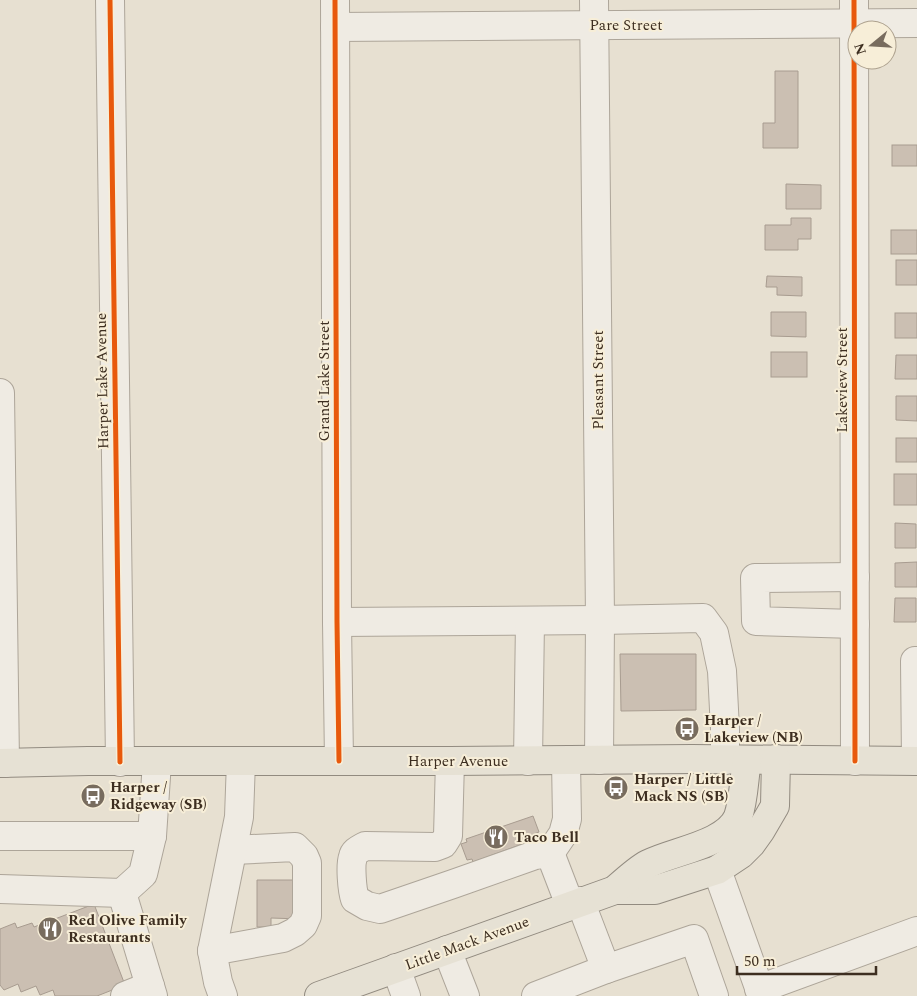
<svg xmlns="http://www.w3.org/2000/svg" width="917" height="996" font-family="Spectral,serif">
<rect width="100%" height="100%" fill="#e7e0d1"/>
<g fill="#cbbfb2" stroke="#a89c90">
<path d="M775 71H798V148H763V123H775Z"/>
<rect x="892" y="145" width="25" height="21"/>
<path d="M786 184 821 185V209H786Z"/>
<path d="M791 218H811V239H798V250H765V225H791Z"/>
<rect x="891" y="230" width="26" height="24"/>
<rect x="896" y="260" width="21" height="25"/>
<path d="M767 276 802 277V296L777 295V287H766Z"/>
<path d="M771 312H806V337L771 336Z"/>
<rect x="895" y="313" width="22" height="25"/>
<rect x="771" y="352" width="36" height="25"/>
<path d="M896 355H917V379H895Z"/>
<path d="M896 396H917V421L896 420Z"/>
<rect x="896" y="438" width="21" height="24"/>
<rect x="894" y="474" width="23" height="31"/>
<path d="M895 523 916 524V548H895Z"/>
<path d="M917 562V587H895V563Z"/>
<path d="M895 598H916V622H894Z"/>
<path d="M620 654H696V710L621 711Z"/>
<path d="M533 816 539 832 526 837 528 842 473 862 472 859 467 860 461 844 467 842 466 839Z"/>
<path d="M257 880H301L300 919 271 918V927H257Z"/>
<path d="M94 904 125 985 97 996H55L53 990 40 995 36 986 21 992 18 984 4 990 0 985V929L15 923 17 928 32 923 34 927Z"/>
</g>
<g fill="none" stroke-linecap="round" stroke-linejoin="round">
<defs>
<g id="minor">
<path d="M110 0 120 762"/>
<path d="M335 0 337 622 339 761"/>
<path d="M594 0 600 620 599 760"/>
<path d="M854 0 855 761"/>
<path d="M335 27 917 23"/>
<path d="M0 393 5 763"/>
<path d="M855 577 755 578 756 621 855 624"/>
<path d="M337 622 600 620 703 618 714 633 722 671 725 729V760"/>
<path d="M450 761 448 836 443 844 435 847 365 846C360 849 354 851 353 857 350 865 352 890 355 899L367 906 380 909 453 884 535 855 550 853"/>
<path d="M528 761 530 621"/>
<path d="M916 761 915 661H917"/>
<path d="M0 836H152"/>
<path d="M550 853 563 834 567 819 566 761"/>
<path d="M550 853 570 905"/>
<path d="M717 870 762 996"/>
<path d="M0 889 122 893"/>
<path d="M580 901 606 969 694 939 714 996"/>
<path d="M447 950 465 996"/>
<path d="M212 951 283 938 295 932 303 925 307 916V863L304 856 295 847 233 850"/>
<path d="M396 968 406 996"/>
<path d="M759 989 917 931"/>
<path d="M125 996 150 986"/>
<path d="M153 996 122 893 143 874 152 836 157 762"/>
<path d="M223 996 218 982 212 951 239 817 241 761"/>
<path d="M536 996 606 969"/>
</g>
<g id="major">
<path d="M0 763 88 761H450L692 759 917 761"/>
<path d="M615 890H655L717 870 741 854 751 844 761 830 775 806 776 759"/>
<path d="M319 996 615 890C624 882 638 869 648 864 673 851 726 845 738 817 744 799 744 778 747 760"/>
</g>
</defs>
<use href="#minor" stroke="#ada599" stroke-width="30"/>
<use href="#major" stroke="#928b80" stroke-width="30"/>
<use href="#minor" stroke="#efebe3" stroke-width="28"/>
<use href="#major" stroke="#e6e1d4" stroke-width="28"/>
<defs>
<g id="cycleway">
<path d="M110 0 120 762"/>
<path d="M335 0 337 622 339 761"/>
<path d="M854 0 855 761"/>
</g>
</defs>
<use href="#cycleway" stroke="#f7eed8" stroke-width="8"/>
<use href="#cycleway" stroke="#e8590c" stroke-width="5"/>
</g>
<defs>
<symbol id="bus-disc" viewBox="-11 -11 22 22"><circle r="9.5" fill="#786c5e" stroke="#f7eed8"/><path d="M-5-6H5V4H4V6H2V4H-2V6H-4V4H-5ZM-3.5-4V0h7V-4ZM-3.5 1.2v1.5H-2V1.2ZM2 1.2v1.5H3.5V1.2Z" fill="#fff"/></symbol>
<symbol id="restaurant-disc" viewBox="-11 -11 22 22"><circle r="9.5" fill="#786c5e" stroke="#f7eed8"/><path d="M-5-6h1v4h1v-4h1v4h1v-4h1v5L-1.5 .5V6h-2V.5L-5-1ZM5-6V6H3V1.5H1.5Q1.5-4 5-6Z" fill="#fff"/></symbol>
</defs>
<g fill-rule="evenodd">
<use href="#bus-disc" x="673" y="715" width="28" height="28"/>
<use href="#bus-disc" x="602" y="774" width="28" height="28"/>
<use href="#bus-disc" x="79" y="782" width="28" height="28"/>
<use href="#restaurant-disc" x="482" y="823" width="28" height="28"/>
<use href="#restaurant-disc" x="36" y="915" width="28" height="28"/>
</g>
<g text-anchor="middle" stroke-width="4" stroke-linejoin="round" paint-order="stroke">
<g font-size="15" fill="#3d2e20" stroke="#f7eed8">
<text x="626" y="30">Pare Street</text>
<text transform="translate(598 380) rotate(-90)" y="5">Pleasant Street</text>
<text transform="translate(842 380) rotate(-90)" y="5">Lakeview Street</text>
<text transform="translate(102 381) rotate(-91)" y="5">Harper Lake Avenue</text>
<text transform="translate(324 381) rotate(-90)" y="5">Grand Lake Street</text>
<text x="458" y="766">Harper Avenue</text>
<text transform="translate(467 943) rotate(-20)" y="5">Little Mack Avenue</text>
</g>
<g font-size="15" font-weight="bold" fill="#3d2e20" stroke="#f7eed8" text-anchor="start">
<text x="704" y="725">Harper /<tspan x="704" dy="17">Lakeview (NB)</tspan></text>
<text x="634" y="784">Harper / Little<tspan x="634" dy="17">Mack NS (SB)</tspan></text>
<text x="110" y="792">Harper /<tspan x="110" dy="17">Ridgeway (SB)</tspan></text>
<text x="514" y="842">Taco Bell</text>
<text x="68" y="925">Red Olive Family<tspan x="68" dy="17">Restaurants</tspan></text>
</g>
</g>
<g transform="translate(872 45) rotate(252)"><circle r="24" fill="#f7eed8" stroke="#ada18e"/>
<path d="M0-4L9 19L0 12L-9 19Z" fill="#786c5e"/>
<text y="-8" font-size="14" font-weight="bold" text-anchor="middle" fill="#3d2e20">N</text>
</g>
<path d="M737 966v8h139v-8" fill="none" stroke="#3d2e20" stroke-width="2.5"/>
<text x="744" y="966" font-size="15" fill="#3d2e20" stroke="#f7eed8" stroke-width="4" paint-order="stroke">50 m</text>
</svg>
